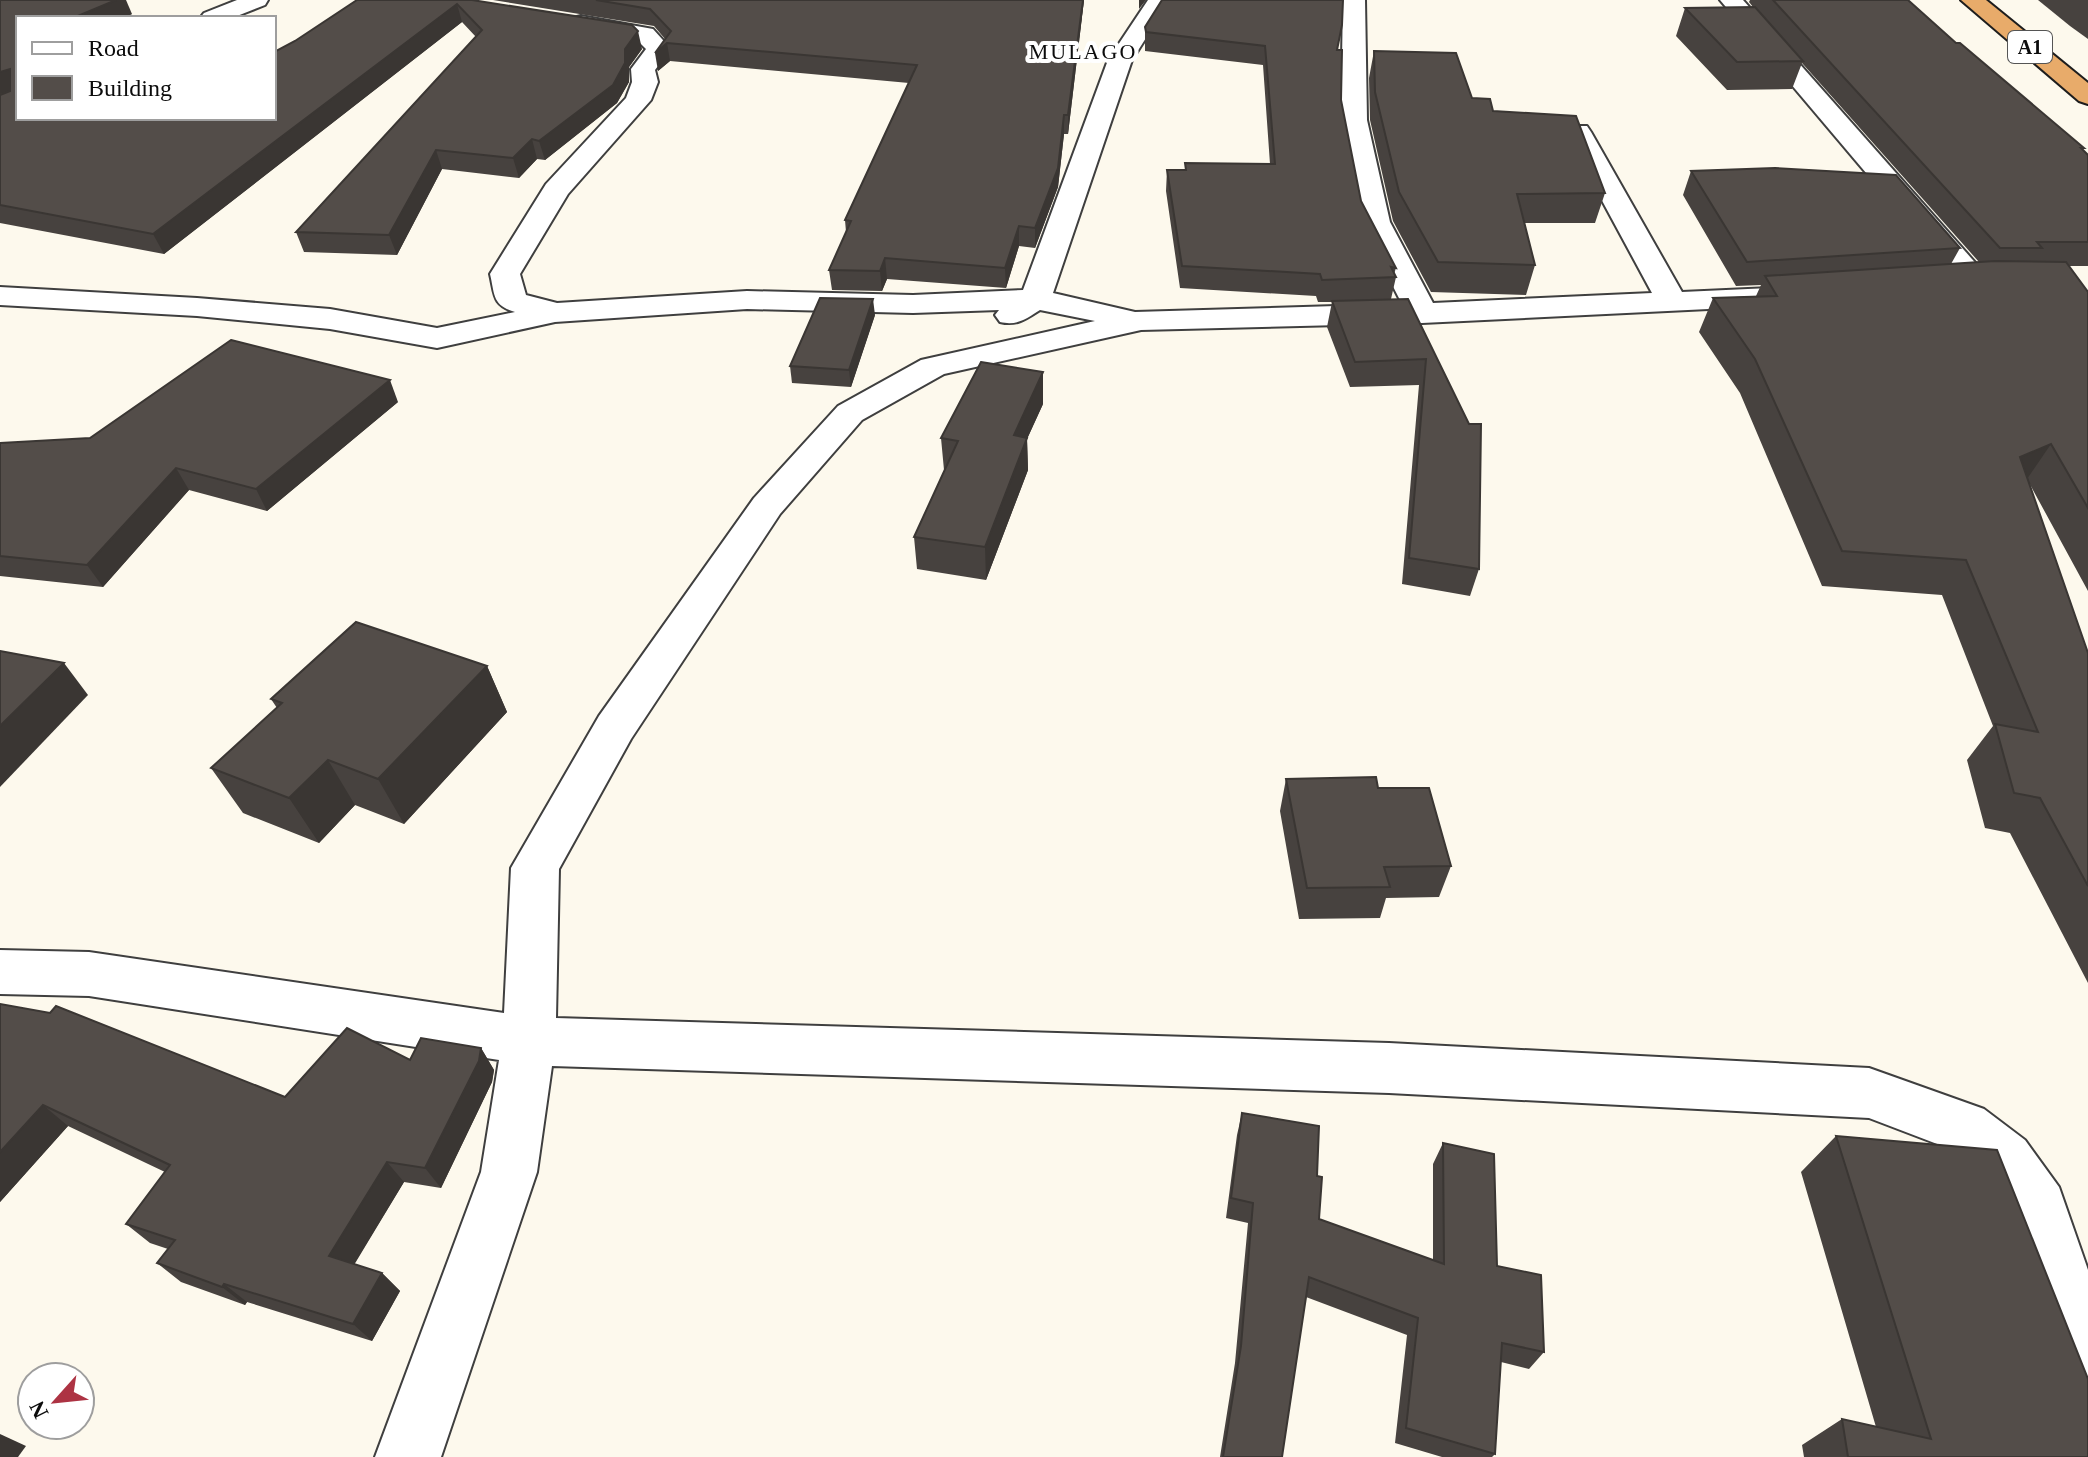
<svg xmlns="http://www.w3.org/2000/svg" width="2088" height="1457" font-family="Georgia,serif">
<rect width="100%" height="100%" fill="#fdf9ed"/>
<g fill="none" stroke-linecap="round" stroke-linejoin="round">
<defs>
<g id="minor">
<path d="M237 0H268L265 5 232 18H200L204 13Z"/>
<path d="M1148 0H1170L1132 60 1053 293 1135 312 1402 304 1360 222 1341 120 1343 0H1365L1367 120 1390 222 1433 303 1652 293 1565 132 1569 126H1587L1591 132 1682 292 1770 288 1781 290 1786 297 1781 304 1770 306 1422 323 1141 330 944 374 862 420 780 514 631 739 559 869 556 1018 1389 1043 1869 1068 1984 1109 2025 1140 2059 1187 2088 1270V1394L2066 1385 2013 1221 1985 1178 1945 1147 1869 1118 1389 1093 552 1066 537 1172 441 1457H375L481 1172 499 1060 89 996 0 994V950L89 952 504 1013 511 868 599 716 754 498 838 406 921 360 1095 321 1040 310C1026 319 1017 326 1000 322L995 315 999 310 913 313 747 309 555 322 437 348 330 329 197 316 0 305V287L197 298 330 309 437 328 515 312C492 305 495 295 490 274L546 184 626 98 632 82 631 69 646 49 637 40 573 28 569 23 573 18 581 16 653 29 671 49 655 70 658 82 651 100 568 194 520 274 526 295 557 303 747 291 913 295 1023 290 1108 60Z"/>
<path d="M1720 0H1743L1987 276 1991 283 1987 290 1976 292 1965 290Z"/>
</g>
<path id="trunk" d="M1961 0H1986L2088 83V104L2079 101Z"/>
</defs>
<use href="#minor" stroke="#3f3f3f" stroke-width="4"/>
<use href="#trunk" stroke="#1d1d1d" stroke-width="4"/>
<use href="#minor" fill="#fff" fill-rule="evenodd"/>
<use href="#trunk" fill="#e8ab6a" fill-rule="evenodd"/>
</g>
<g fill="#47423f">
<path d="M0 0 132 14 123 18H18V118H274V52L472 0 642 49 629 67V82L617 103 545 160 537 159 519 178 442 169 397 255 304 252 296 232 476 37 462 22 164 254 0 223Z"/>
<path d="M493 0H1084L1068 134H1064L1058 187 1035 248 1019 246 1006 288 887 279 882 291 832 290 829 270 846 232 845 220 909 83 670 61 658 71 665 39 654 26Z"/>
<path d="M1750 0H1908L1956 43 2084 148 2083 150 2088 155V266H2068L2088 292V591L2027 479 2088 653V983L2010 833 1985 828 1967 760 1993 726 1942 595 1822 586 1740 393 1699 332 1713 298 1756 296 1761 285 1736 286 1683 195 1691 171 1960 248 1951 264 1979 262 1802 63 1792 89 1727 90 1676 36 1685 8 1753 7 1749 2Z"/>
<path d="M2038 0H2088V39L2070 26Z"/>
<path d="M1145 27 1338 50 1341 100 1361 201 1396 268 1394 274 1396 277 1391 299 1469 424 1479 569 1470 596 1402 584 1419 385 1350 387 1327 327 1332 302H1318L1316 296 1180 288 1166 191 1167 170H1185V163L1270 164 1263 65 1145 51Z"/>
<path d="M1374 51 1472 98 1493 111 1605 193 1595 223H1524L1535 265 1526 295 1431 292 1393 221 1370 120 1369 78Z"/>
<path d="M875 315 851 387 792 383 790 366Z"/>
<path d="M398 402 267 511 189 490 103 587 0 576V443L90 438Z"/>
<path d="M1043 404 1027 439 1028 470 986 580 917 569 914 537 945 470H944L941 438Z"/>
<path d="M487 666 507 712 404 824 355 805 319 843 243 813 211 768 277 708 271 699Z"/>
<path d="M1286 779 1378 788 1451 866 1439 897 1386 898 1380 918 1299 919 1280 811Z"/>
<path d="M0 1004 285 1097 410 1060 481 1048 494 1070 492 1082 441 1188 404 1182 354 1264 382 1273 400 1291 372 1341 247 1302 245 1305 181 1282 157 1263 168 1249 150 1243 126 1224 165 1172 68 1126 0 1202Z"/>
<path d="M1242 1113 1317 1176 1319 1219 1433 1260V1164L1443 1143 1497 1266 1544 1352 1529 1369 1501 1362 1495 1454 1492 1457H1442L1395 1443 1407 1335 1306 1297 1282 1457H1220L1235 1363 1248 1223 1226 1218 1237 1135Z"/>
<path d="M1836 1136 2088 1457H1804L1802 1445 1842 1419 1876 1427 1801 1172Z"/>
</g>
<g fill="#3a3633">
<path d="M116 0H126L132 14 123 18H73Z"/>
<path d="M1083 0H1084L1068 134V115Z"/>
<path d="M1139 0H1146L1139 9Z"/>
<path d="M457 4 462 22 164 254 153 234Z"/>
<path d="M638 31 642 49 629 67V82L617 103 545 160 539 141 625 49Z"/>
<path d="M667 43 670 61 658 71 655 53Z"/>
<path d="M10 69 18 88 0 94V72Z"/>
<path d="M1064 115V134L1058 187 1035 248V228Z"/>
<path d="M532 139 537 159 519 178 513 158Z"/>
<path d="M436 150 442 169 397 255 389 235Z"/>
<path d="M1019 226V246L1006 288 1005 268Z"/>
<path d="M885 258 887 279 882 291 880 271Z"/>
<path d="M873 299 875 315 851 387 849 370Z"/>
<path d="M1043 372V404L1027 439 1028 470 986 580 985 547 1014 435Z"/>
<path d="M390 380 398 402 267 511 256 489Z"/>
<path d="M2051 444 2027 479 2020 457Z"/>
<path d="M176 468 189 490 103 587 87 565Z"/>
<path d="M64 663 88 695 0 787V726Z"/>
<path d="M487 666 507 712 404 824 378 779Z"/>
<path d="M328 760 355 805 319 843 289 798Z"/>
<path d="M481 1048 494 1070 492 1082 441 1188 425 1168Z"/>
<path d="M43 1105 68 1126 0 1202V1152Z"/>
<path d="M387 1162 404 1182 348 1275 329 1256Z"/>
<path d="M382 1273 400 1291 372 1341 353 1324Z"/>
<path d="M224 1284 247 1302 245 1305 222 1287Z"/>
<path d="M0 1434 26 1446 18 1457H0Z"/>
</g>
<g fill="#534d49" stroke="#3a3633" stroke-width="2">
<path d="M0 0H116L73 18H18V118H274V52L295 41 357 0H472L632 25 638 31 625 49V63L613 85 539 141 532 139 513 158 436 150 389 235 296 232 482 30 457 4 153 234 0 205V95L10 91V69L0 72Z"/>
<path d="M596 0H1083L1068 115H1064L1058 168 1035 228 1019 226 1005 268 885 258 880 271 829 270 851 221 845 220 917 65 667 43 655 53 671 31 650 9Z"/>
<path d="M1162 0H1343L1342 25 1337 50H1342L1341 100 1361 201 1396 268 1391 267 1396 277 1322 280 1320 274 1182 266 1167 170H1186L1185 163 1275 164 1265 46 1146 32 1145 27Z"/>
<path d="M1773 0H1908L1956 43H1960L2084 148H2081L2088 155V242H2037L2042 248H2000Z"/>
<path d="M1755 7 1803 61 1737 62 1685 8Z"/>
<path d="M1374 51 1456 53 1472 98 1490 99 1493 111 1576 116 1605 193 1517 194 1535 265 1438 262 1399 192 1375 92Z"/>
<path d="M1775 168 1896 175 1960 248 1747 262 1691 171Z"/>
<path d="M1995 261 2066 262 2088 292V508L2051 444 2020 457 2088 653V886L2040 798 2014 793 1995 724 2038 732 1966 560 1842 551 1755 359 1713 298 1777 296 1765 276Z"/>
<path d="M820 298 873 299 849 370 790 366Z"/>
<path d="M1408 299 1469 424H1481L1479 569 1409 558 1426 359 1355 362 1332 301Z"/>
<path d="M231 340 390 380 256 489 176 468 87 565 0 556V443L90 438Z"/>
<path d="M981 362 1043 372 1014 435 1027 438 985 547 914 537 958 441 941 438Z"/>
<path d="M356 622 487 666 378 779 328 760 289 798 211 768 282 703 271 699Z"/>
<path d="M0 651 64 663 0 726Z"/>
<path d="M1376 777 1378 788H1429L1451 866 1384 867 1390 887 1307 888 1286 779Z"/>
<path d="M0 1004 50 1013 56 1006 285 1097 347 1028 410 1060 421 1038 481 1048 479 1061 425 1168 387 1162 329 1256 382 1273 353 1324 224 1284 222 1287 157 1263 175 1240 126 1224 170 1165 43 1105 0 1152Z"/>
<path d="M1242 1113 1319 1126 1317 1176 1322 1177 1319 1219 1444 1264 1443 1143 1494 1154 1497 1266 1541 1275 1544 1352 1502 1343 1495 1454 1406 1428 1418 1318 1309 1277 1282 1457H1223L1241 1346 1253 1203 1231 1198Z"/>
<path d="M1836 1136 1997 1150 2088 1379V1457H1848L1842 1419 1931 1439Z"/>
</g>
<g text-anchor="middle" stroke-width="8" stroke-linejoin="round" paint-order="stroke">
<rect fill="#fff" stroke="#555" stroke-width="2" x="2008" y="31" width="44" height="32" rx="6"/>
<g font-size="20" font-weight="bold" fill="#0c0c0c">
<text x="2030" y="54">A1</text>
</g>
<g font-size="22" letter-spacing="2" fill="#0c0c0c" stroke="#fff">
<text x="1083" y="59">MULAGO</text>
</g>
</g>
<rect x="16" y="16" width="260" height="104" fill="#ffffff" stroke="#9e9e9e" stroke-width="2"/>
<rect x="32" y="42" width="40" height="12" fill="#ffffff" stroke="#9e9e9e" stroke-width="2"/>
<text x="88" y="56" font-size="24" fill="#0c0c0c">Road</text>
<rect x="32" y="76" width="40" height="24" fill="#534d49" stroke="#9e9e9e" stroke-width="2"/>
<text x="88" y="96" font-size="24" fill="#0c0c0c">Building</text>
<g transform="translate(56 1401) rotate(243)"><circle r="38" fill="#ffffff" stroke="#9e9e9e" stroke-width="2"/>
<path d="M0-6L14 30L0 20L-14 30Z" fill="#ad3343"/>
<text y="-12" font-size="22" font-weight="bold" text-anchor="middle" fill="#0c0c0c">N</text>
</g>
</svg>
